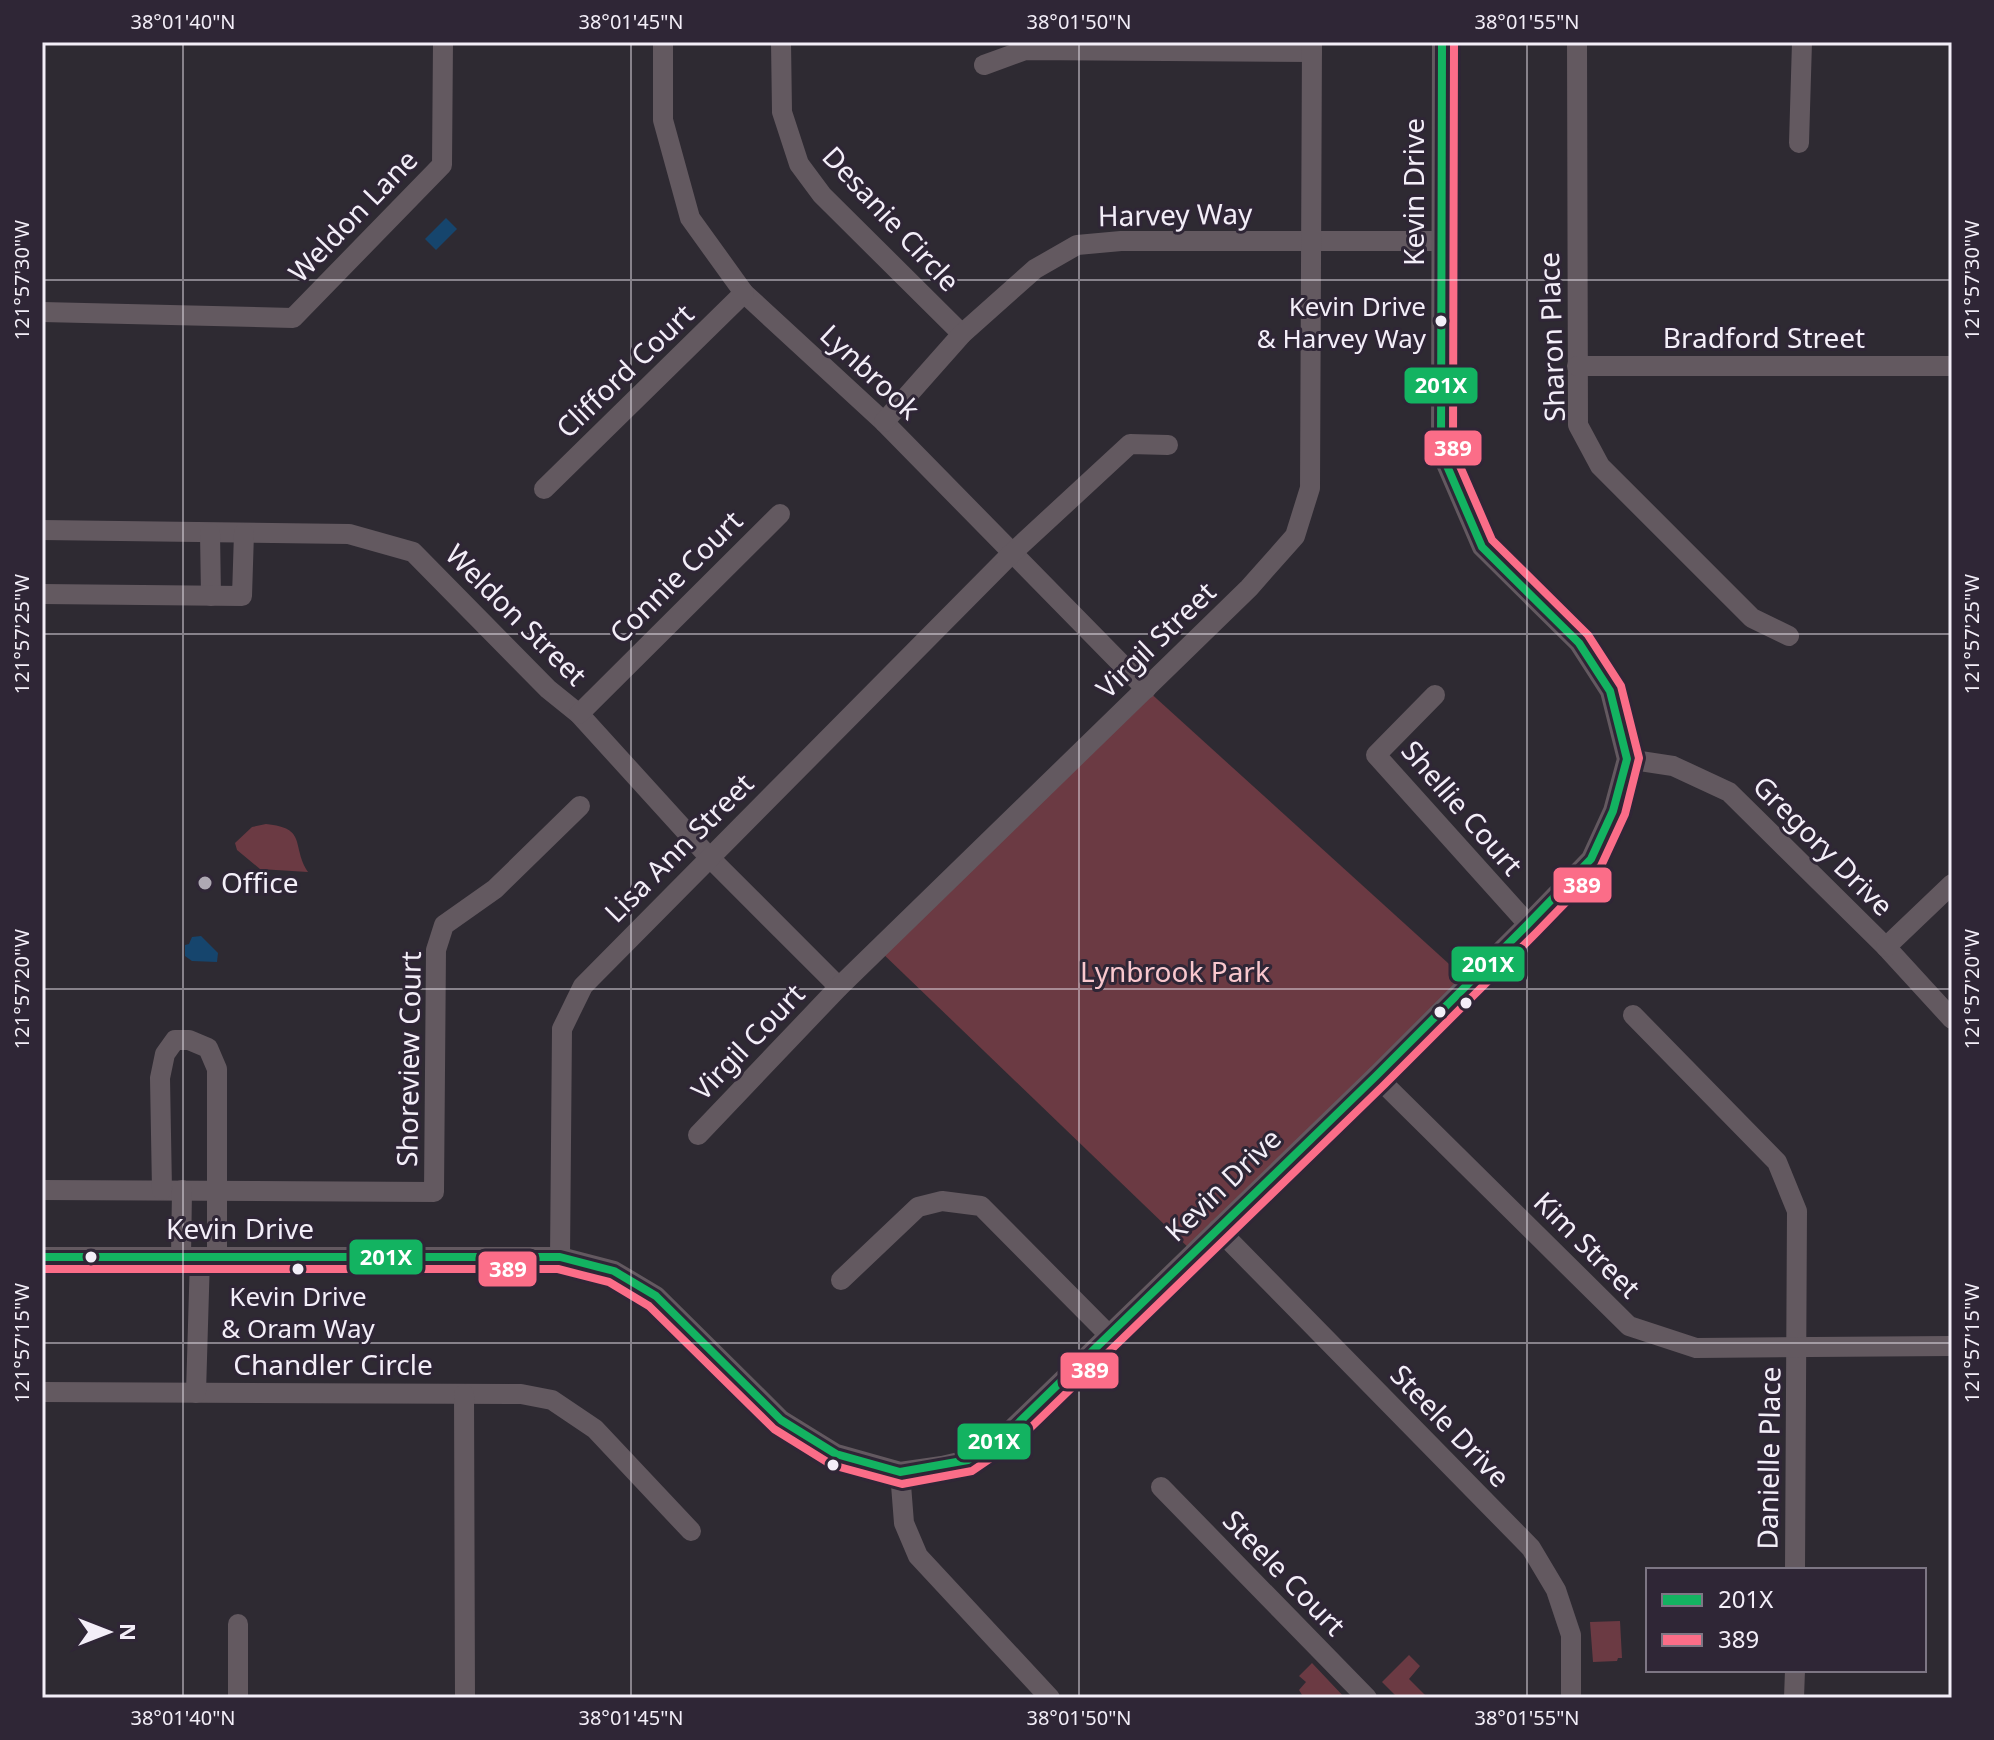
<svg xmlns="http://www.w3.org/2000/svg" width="1994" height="1740" font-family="'Noto Sans',sans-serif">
<rect width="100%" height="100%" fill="#2e2a32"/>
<g fill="#6b3a43">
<path d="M1146 689 1470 983 1194 1253 879 950Z"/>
<path d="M266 824C308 828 291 846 308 872L260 869 237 850 235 843 252 827Z"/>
<path d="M1620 1621 1622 1658H1618L1617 1661 1593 1662 1590 1622Z"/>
<path d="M1409 1655 1420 1666 1409 1679 1428 1698H1398L1382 1682Z"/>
<path d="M1312 1663 1345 1698H1304L1299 1690 1306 1682 1299 1676Z"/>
</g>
<g fill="#16456d">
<path d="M446 218 457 229 436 250 425 239Z"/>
<path d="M201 936 218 953 217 962 192 961 185 956V945L189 944 192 937Z"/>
</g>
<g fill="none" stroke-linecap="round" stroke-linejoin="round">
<g stroke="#635960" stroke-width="20">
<path d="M663 42V120L690 218 744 293 884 422 1146 689"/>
<path d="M781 42 782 112 799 164 822 195 962 334"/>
<path d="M1577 42 1578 425 1600 466 1752 618 1789 636"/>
<path d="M984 65 1025 50 1312 52"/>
<path d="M1799 143 1802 42"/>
<path d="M42 312 293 318 442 165 443 42"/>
<path d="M1577 366H1952"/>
<path d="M884 422 962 334 1035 269 1077 245 1121 241H1441"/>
<path d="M544 489 744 293"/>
<path d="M42 530 349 534 413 552 548 689 579 714 709 857 839 987"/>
<path d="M210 533 211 596"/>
<path d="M42 594 242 596 244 533"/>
<path d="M1435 695 1376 755 1528 924"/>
<path d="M579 714 780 514"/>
<path d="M1627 759 1673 766 1729 792 1886 947 1952 1019"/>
<path d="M1886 947 1952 884"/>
<path d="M1633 1015 1777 1162 1797 1211 1795 1570"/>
<path d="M1376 1076 1629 1326 1696 1348 1952 1346"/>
<path d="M698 1135 839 987 1249 588 1295 536 1310 488 1312 42"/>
<path d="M42 1190 434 1192 436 950 444 925 495 889 580 806"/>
<path d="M162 1190 160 1078 165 1054 175 1040H189L208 1048 217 1069V1257"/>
<path d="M1218 1229 1531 1548 1556 1590 1571 1635V1698"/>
<path d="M42 1257H560L614 1271 656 1296 781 1420 836 1454 900 1472 942 1466 968 1460 1011 1430 1376 1076 1528 924 1591 859 1613 811 1627 759 1610 691 1579 643 1482 547 1441 452 1442 42"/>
<path d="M181 1257 182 1190"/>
<path d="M560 1257 562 1029 583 986 1011 554 1130 444 1168 445"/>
<path d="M841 1280 918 1207 942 1201 981 1206 1109 1335"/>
<path d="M42 1392 521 1394 552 1400 595 1429 691 1531"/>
<path d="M196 1393 200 1257"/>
<path d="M464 1394 465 1698"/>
<path d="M900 1472 904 1523 918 1556 1050 1698"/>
<path d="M1161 1487 1367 1698"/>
<path d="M238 1698V1624"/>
<path d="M1794 1698 1795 1670"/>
</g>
<defs>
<path id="bus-1" d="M42 1257H560L614 1271 656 1296 781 1420 836 1454 900 1472 968 1460 1011 1430 1376 1076 1528 924 1591 859 1613 811 1627 759 1610 691 1579 643 1482 547 1441 452 1442 42"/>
<path id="bus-2" d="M42 1269H558L609 1282 649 1306 774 1429 832 1465 902 1484 972 1471 1019 1439 1384 1085 1537 932 1601 866 1625 814 1639 758 1621 686 1588 635 1492 540 1453 450 1454 42"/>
</defs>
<use href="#bus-1" stroke="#2f2636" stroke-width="14"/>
<use href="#bus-2" stroke="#2f2636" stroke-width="14"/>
<use href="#bus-1" stroke="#13b361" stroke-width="8"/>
<use href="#bus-2" stroke="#fb6d88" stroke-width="8"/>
</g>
<path fill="none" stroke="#f3eef8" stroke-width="2" stroke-opacity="0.45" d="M183 42V1698M631 42V1698M1079 42V1698M1527 42V1698M42 280H1952M42 634H1952M42 989H1952M42 1343H1952M42 1698H1952"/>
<g fill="#f3eef8" stroke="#2f2636" stroke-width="3">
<circle cx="1441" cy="321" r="7"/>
<circle cx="1466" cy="1003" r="7"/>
<circle cx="1440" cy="1012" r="7"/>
<circle cx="91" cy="1257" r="7"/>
<circle cx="298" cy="1269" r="7"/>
<circle cx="833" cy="1465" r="7"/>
</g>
<circle fill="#aea9b3" stroke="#2f2636" stroke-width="3" cx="205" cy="883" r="8"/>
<g text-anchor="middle" stroke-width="6" stroke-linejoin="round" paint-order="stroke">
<g font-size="26" fill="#f3eef8" stroke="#2f2636" text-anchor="end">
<text x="1426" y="316">Kevin Drive<tspan x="1426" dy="32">&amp; Harvey Way</tspan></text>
<text x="298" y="1306" text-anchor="middle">Kevin Drive<tspan x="298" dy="32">&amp; Oram Way</tspan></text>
</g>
<g font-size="28" fill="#f3eef8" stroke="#2f2636">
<text transform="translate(1414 192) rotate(-90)" y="10">Kevin Drive</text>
<text transform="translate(1175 215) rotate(-1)" y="10">Harvey Way</text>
<text transform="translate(353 216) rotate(-46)" y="10">Weldon Lane</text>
<text transform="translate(891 219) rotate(47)" y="10">Desanie Circle</text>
<text transform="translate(1552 337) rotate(-92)" y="10">Sharon Place</text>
<text x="1764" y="348">Bradford Street</text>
<text transform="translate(625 371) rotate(-44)" y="10">Clifford Court</text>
<text transform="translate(870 372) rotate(43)" y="10">Lynbrook</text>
<text transform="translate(676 577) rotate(-45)" y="10">Connie Court</text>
<text transform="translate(516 615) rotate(45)" y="10">Weldon Street</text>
<text transform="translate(1156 640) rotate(-44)" y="10">Virgil Street</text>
<text transform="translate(1462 808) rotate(49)" y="10">Shellie Court</text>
<text transform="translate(1823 846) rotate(45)" y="10">Gregory Drive</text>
<text transform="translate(679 848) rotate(-45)" y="10">Lisa Ann Street</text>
<text transform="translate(748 1042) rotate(-46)" y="10">Virgil Court</text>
<text transform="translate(409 1059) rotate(-89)" y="10">Shoreview Court</text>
<text transform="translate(1223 1185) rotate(-44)" y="10">Kevin Drive</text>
<text x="240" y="1239">Kevin Drive</text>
<text transform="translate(1587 1245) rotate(45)" y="10">Kim Street</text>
<text x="333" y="1375">Chandler Circle</text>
<text transform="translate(1450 1426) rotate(46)" y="10">Steele Drive</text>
<text transform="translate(1769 1458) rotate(-89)" y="10">Danielle Place</text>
<text transform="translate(1284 1573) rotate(46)" y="10">Steele Court</text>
</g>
<g font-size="28" fill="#f3eef8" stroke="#2f2636" text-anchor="start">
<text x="221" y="893">Office</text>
</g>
<g font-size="28" fill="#f9c7cd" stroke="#2f2636">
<text x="1175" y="982">Lynbrook Park</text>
</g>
</g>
<g stroke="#2f2636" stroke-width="3">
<rect x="1403" y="366" width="76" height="39" rx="8" fill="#13b361"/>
<rect x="1423" y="429" width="60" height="38" rx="8" fill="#fb6d88"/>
<rect x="1552" y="866" width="61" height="38" rx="8" fill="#fb6d88"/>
<rect x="1450" y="945" width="76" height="38" rx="8" fill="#13b361"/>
<rect x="348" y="1238" width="76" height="38" rx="8" fill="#13b361"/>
<rect x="477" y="1250" width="61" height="38" rx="8" fill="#fb6d88"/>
<rect x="1059" y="1351" width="61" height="39" rx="8" fill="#fb6d88"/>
<rect x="956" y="1422" width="76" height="39" rx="8" fill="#13b361"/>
</g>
<g font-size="22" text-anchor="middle" font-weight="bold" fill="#fff">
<text x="1441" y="393">201X</text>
<text x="1453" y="456">389</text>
<text x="1582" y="893">389</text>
<text x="1488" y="972">201X</text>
<text x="386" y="1265">201X</text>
<text x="508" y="1277">389</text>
<text x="1090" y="1378">389</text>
<text x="994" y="1449">201X</text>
</g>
<rect width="1994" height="1740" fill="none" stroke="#2f2636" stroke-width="88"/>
<rect x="1646" y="1568" width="280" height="104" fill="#2f2636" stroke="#7d7684" stroke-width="2"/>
<rect x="1662" y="1594" width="40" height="12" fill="#13b361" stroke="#7d7684" stroke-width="2"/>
<text x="1718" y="1608" font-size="24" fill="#f3eef8">201X</text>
<rect x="1662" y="1634" width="40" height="12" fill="#fb6d88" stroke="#7d7684" stroke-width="2"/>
<text x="1718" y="1648" font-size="24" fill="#f3eef8">389</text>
<g transform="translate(108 1632) rotate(90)" stroke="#2f2636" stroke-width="6" paint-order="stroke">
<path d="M0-6L14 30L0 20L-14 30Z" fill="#f3eef8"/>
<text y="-12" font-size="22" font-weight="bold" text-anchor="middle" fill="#f3eef8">N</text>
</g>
<rect x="44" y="44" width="1906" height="1652" fill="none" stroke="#f3eef8" stroke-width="3"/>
<g font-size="20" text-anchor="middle" fill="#f3eef8">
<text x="183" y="29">38°01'40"N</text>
<text x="631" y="29">38°01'45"N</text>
<text x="1079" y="29">38°01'50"N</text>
<text x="1527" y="29">38°01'55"N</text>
<text transform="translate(1972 280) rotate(-90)" y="7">121°57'30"W</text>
<text transform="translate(22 280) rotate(-90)" y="7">121°57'30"W</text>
<text transform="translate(1972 634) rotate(-90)" y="7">121°57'25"W</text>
<text transform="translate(22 634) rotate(-90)" y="7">121°57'25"W</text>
<text transform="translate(1972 989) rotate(-90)" y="7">121°57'20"W</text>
<text transform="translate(22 989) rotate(-90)" y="7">121°57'20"W</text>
<text transform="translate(1972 1343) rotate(-90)" y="7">121°57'15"W</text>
<text transform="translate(22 1343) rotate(-90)" y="7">121°57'15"W</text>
<text x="183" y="1725">38°01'40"N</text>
<text x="631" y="1725">38°01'45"N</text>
<text x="1079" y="1725">38°01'50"N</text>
<text x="1527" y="1725">38°01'55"N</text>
</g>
</svg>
